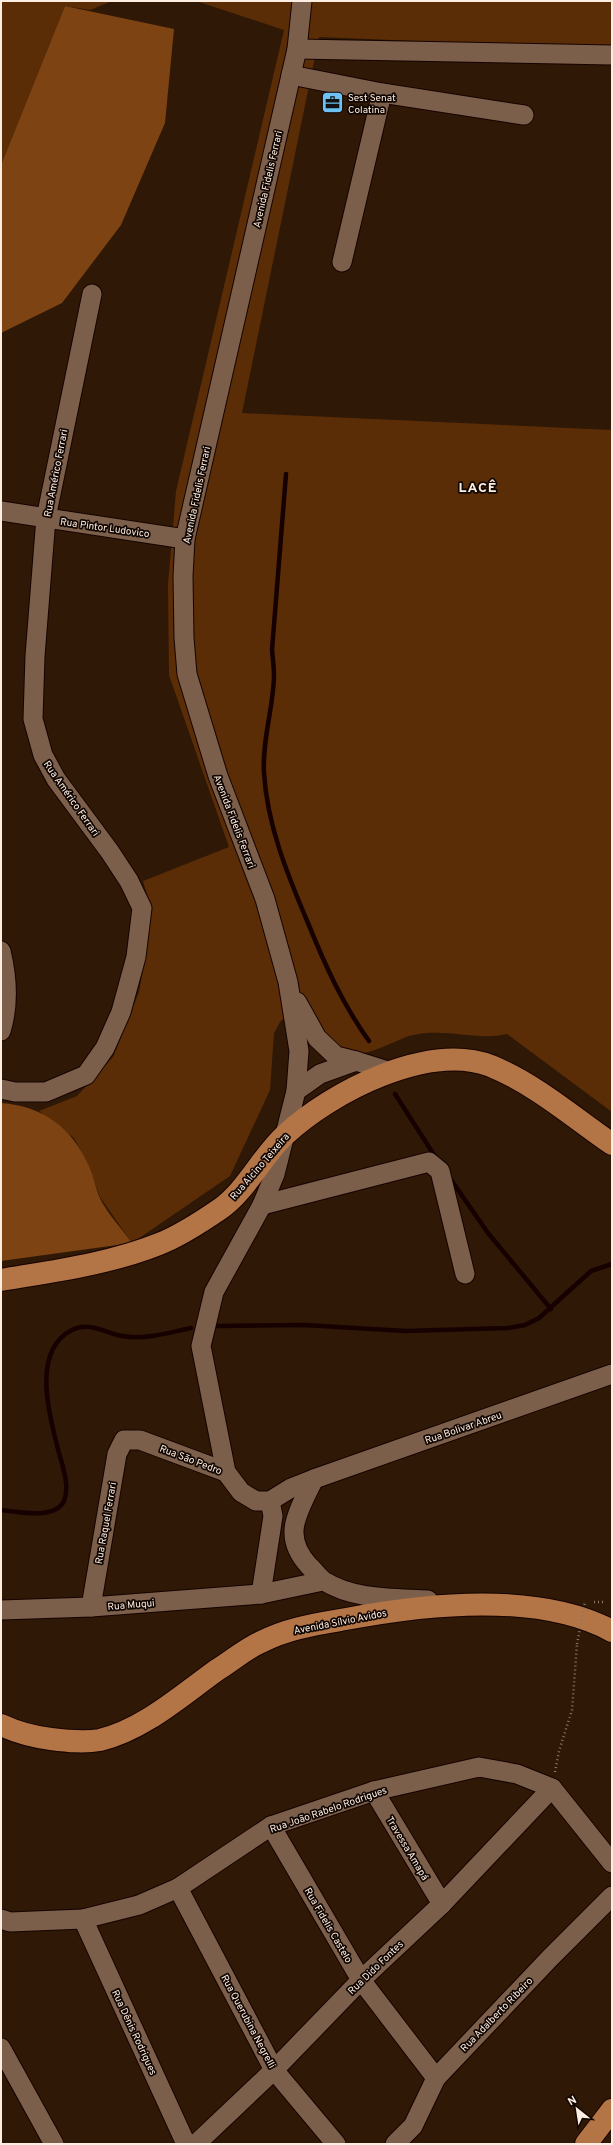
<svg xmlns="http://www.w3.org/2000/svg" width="613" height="2145" font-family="Overpass,sans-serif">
<rect width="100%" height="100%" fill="#2f1806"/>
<g fill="#5a2d07">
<path d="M1 1H112L90 10 65 6 1 165Z"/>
<path d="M196 1H612V49L319 37 242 413 612 430V1112L507 1034C477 1041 446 1028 413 1035 396 1039 371 1056 355 1053 341 1050 303 1022 289 1013L280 1022 274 1033 270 1090 230 1176 132 1243 100 1197 88 1164 74 1138 39 1111 77 1096 113 1057 139 992 149 937 151 907 143 881 229 847 169 675 168 585 176 491 284 30Z"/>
</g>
<g fill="#7d4313">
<path d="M65 6 174 29 165 123 121 225 62 303 1 333V165Z"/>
<path d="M1 1103C42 1106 71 1127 88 1164 93 1174 95 1185 99 1196 105 1211 123 1230 132 1243L1 1261Z"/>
</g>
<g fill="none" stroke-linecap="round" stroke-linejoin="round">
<g stroke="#170100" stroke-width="4.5">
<path d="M286 474 272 650C273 659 274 668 274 677 273 709 262 741 264 773 267 825 288 876 308 923 325 965 343 1005 369 1041"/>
<path d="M395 1094 436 1158"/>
<path d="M449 1177 488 1233 551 1309"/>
<path d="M217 1326 305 1325 405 1331 508 1328 525 1325 539 1318 591 1271 612 1264"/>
<path d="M1 1510C17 1512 55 1520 64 1501 70 1487 63 1467 59 1453 50 1418 30 1351 72 1330 88 1321 106 1333 122 1336 146 1340 167 1333 191 1328"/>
</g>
<defs>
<g id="minor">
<path d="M297 49 612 55"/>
<path d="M291 75 382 93 524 115"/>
<path d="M342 262 382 93"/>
<path d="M1 511 185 539"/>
<path d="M1 951C7 976 9 1005 1 1031"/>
<path d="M297 1002 317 1038 336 1056 356 1061"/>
<path d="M1 1089 15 1092H46L86 1075 105 1048 121 1012 136 957 142 908 129 881 110 852 56 779 43 755 33 719 35 656 46 518 92 294"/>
<path d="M296 1091 299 1051 288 982 265 899 218 776 187 674 184 638 183 576 185 539 297 49 302 1"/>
<path d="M262 1205 429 1162 440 1171 465 1274"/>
<path d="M226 1472 201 1346 214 1292 262 1205 275 1174 296 1091 320 1074 356 1061 391 1072"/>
<path d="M314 1479C307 1493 293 1518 294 1533 294 1546 301 1557 309 1566 314 1570 318 1577 324 1581 354 1600 394 1598 428 1600"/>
<path d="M261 1594 273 1516 270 1501"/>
<path d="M91 1607 117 1454 124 1440H140L226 1472 241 1492 256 1501H270L291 1488 314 1479 612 1374"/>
<path d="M1 1610 91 1607 261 1594 323 1581"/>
<path d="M374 1791 442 1904"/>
<path d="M271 1826 361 1980 436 2078"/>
<path d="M178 1888 274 2070 336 2144"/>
<path d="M1 1919 10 1922 83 1919 139 1905 178 1888 271 1826 374 1791 479 1767 517 1774 552 1788 612 1863"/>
<path d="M83 1919 186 2144"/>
<path d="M1 2048 54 2144"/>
<path d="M196 2144 274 2070 361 1980 442 1904 552 1788"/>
<path d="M395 2144 413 2126 436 2078 550 1958 612 1896"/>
</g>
<g id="major">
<path d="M1 1280C54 1271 109 1264 159 1244 180 1236 201 1222 220 1209 246 1191 262 1156 285 1135 331 1092 428 1042 491 1066 535 1084 573 1117 612 1144"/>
<path d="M1 1725C16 1732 34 1737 51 1739 67 1741 84 1743 100 1740 143 1730 182 1695 217 1670 232 1661 245 1649 261 1642 288 1628 317 1624 346 1619 425 1604 538 1591 612 1631"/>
<path d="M586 2144 612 2110"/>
</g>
</defs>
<use href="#minor" stroke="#160300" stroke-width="21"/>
<use href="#major" stroke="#160300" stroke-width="24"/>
<g stroke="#8c7768" stroke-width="2.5" stroke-dasharray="1 3" stroke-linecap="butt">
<path d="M594 1602H604"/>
<path d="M555 1772 559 1751 572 1710 577 1644"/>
</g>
<use href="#minor" stroke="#7c5f4b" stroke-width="19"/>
<use href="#major" stroke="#b37446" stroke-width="22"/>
<path stroke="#8c7768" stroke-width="2.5" stroke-dasharray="1 3" stroke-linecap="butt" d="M577 1644 585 1602"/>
</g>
<defs>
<symbol id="office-square" viewBox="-11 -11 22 22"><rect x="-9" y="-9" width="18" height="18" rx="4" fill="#6dc2f3" stroke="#100602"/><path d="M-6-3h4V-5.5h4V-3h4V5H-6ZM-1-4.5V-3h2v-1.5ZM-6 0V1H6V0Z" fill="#111"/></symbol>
</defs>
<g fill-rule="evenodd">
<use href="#office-square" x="320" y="90" width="25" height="25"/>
</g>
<g text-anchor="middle" stroke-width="3.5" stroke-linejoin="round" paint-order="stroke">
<g font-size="10" fill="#feede1" stroke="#100602" text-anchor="start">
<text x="348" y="101">Sest Senat<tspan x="348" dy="12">Colatina</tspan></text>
</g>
<g font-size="10" fill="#feede1" stroke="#100602">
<text transform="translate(267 179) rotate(-77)" y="4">Avenida Fidelis Ferrari</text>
<text transform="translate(55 473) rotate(-79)" y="4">Rua Américo Ferrari</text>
<text transform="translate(196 495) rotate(-78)" y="4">Avenida Fidelis Ferrari</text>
<text transform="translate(105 527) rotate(8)" y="4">Rua Pintor Ludovico</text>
<text transform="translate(72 798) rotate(55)" y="4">Rua Américo Ferrari</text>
<text transform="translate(235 821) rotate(69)" y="4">Avenida Fidelis Ferrari</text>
<text transform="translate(259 1166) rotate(-49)" y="4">Rua Alcino Teixeira</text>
<text transform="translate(463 1427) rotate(-19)" y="4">Rua Bolivar Abreu</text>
<text transform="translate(191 1459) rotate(21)" y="4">Rua São Pedro</text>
<text transform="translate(105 1523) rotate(-80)" y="4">Rua Raquel Ferrari</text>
<text transform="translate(131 1604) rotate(-5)" y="4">Rua Muqui</text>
<text transform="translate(340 1621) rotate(-11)" y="4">Avenida Sílvio Avidos</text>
<text transform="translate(328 1809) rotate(-19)" y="4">Rua João Rabelo Rodrigues</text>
<text transform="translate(408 1848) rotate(59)" y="4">Travessa Amapá</text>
<text transform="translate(329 1925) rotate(60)" y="4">Rua Fidelis Castelo</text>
<text transform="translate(375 1967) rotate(-44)" y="4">Rua Dido Fontes</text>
<text transform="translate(496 2014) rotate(-46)" y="4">Rua Adalberto Ribeiro</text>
<text transform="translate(249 2021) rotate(62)" y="4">Rua Querubina Negrelli</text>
<text transform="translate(135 2032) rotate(65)" y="4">Rua Dênis Rodrigues</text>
</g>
<g font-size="14" font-weight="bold" letter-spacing="1" fill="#feede1" stroke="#100602">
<text x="478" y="492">LACÊ</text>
</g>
</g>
<rect width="613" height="2145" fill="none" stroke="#feede1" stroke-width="4"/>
<g transform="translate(577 2109) rotate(330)" stroke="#100602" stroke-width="3" paint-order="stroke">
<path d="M0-3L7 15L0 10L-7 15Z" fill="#feede1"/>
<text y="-6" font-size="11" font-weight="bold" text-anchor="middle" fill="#feede1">N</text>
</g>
</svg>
